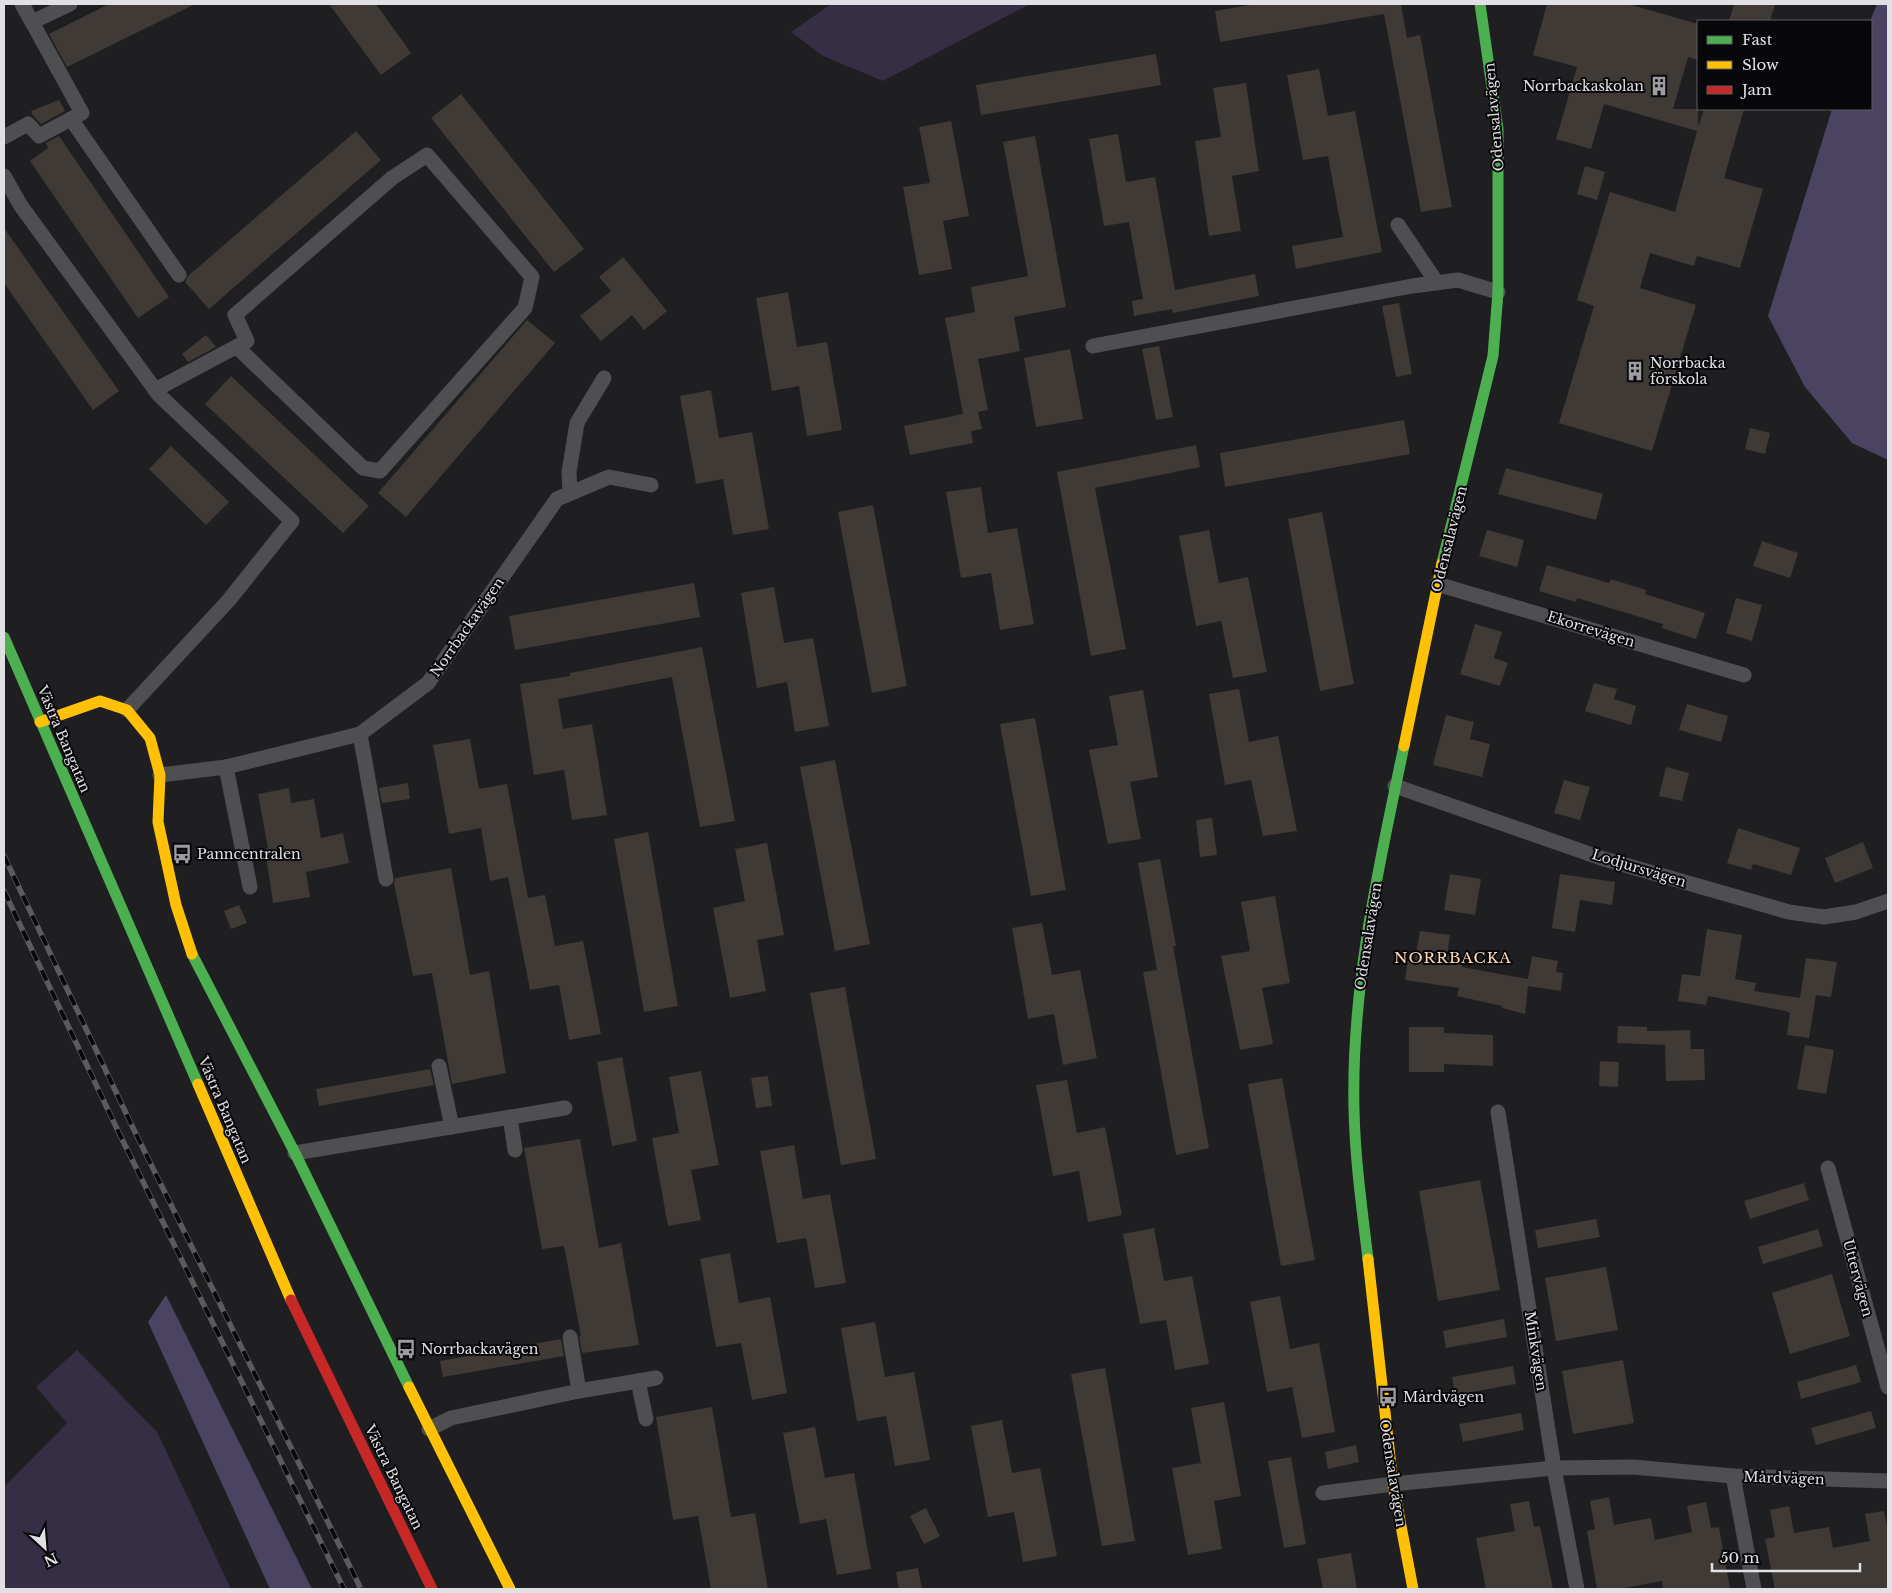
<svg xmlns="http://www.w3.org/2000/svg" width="1892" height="1593" font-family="'Libre Baskerville',serif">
<rect width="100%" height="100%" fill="#1f1e21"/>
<g fill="#352e45">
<path d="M831 4H1030L883 81 823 56 791 32Z"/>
<path d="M77 1350 157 1432 231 1589H4V1487L67 1423 36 1387Z"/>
</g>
<g fill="#4b4362">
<path d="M1877 4H1888V460L1852 443 1805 387 1768 316 1832 109H1871L1870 21Z"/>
<path d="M166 1295 312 1589H270L148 1322Z"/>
</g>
<g fill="#3f3a36">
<path d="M109 4H195L67 67 49 34Z"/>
<path d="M329 4H376L411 53 381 75Z"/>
<path d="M1255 4H1401L1407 38 1420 35 1452 207 1421 212 1384 14 1220 42 1215 11Z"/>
<path d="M1547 4H1628L1698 24V60L1688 57 1673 109H1698V127L1704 109H1744L1724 178 1763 189 1740 268 1697 256 1694 266 1650 253 1640 288 1696 305 1652 451 1559 423 1594 306 1577 300 1610 192 1675 212 1697 131 1604 104 1591 149 1556 139 1577 67 1533 55Z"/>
<path d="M1734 4H1775L1770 21H1729Z"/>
<path d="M1156 54 1161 85 981 115 976 85Z"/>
<path d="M1319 69 1328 116 1355 111 1382 252 1296 269 1292 246 1343 237 1328 156 1303 160 1287 75Z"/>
<path d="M1246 83 1259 171 1232 176 1241 231 1209 236 1195 141 1221 137 1213 88Z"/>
<path d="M461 94 584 249 554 272 431 118Z"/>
<path d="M59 100 65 111 41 124 33 116 31 111Z"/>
<path d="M951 121 969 216 943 221 952 269 919 275 903 187 930 183 919 127Z"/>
<path d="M356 131 381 160 209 309 185 282 188 276Z"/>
<path d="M1118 134 1126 182 1155 177 1175 290 1255 274 1259 296 1173 313 1172 309 1134 316 1132 301 1143 299 1129 222 1104 226 1089 139Z"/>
<path d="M59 136 169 297 138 318 30 161 48 148 46 143Z"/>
<path d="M1035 136 1066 307 1014 317 1020 351 978 359 988 410 978 412 982 429 971 431 973 443 910 455 904 426 963 414 945 318 975 312 971 287 1028 276 1003 142Z"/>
<path d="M1585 166 1605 172 1597 200 1577 194Z"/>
<path d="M4 228 119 391 93 410 4 283Z"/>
<path d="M623 257 667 311 644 330 632 315 601 341 580 316 611 291 599 277Z"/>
<path d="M788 292 797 347 827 342 842 430 807 436 799 386 772 391 756 298Z"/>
<path d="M1399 303 1412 374 1396 377 1382 306Z"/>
<path d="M527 320 555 343 406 517 378 493Z"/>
<path d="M206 335 216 347 188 362 182 354Z"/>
<path d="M1159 346 1173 417 1156 420 1142 349Z"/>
<path d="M1070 349 1083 419 1036 427 1024 358Z"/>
<path d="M231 376 369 506 343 533 205 404Z"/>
<path d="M711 390 719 438 752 432 769 529 733 535 723 479 696 484 680 396Z"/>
<path d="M1404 420 1410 454 1225 487 1220 453Z"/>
<path d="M1750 428 1770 433 1765 454 1745 449Z"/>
<path d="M1196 445 1200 467 1095 488 1126 649 1091 656 1057 472Z"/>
<path d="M171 446 229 502 206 525 149 469Z"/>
<path d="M1506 468 1603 494 1596 520 1498 494Z"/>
<path d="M981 487 988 533 1017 528 1034 624 1000 630 991 573 961 578 946 492Z"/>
<path d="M873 505 907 686 872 693 838 512Z"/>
<path d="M1322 512 1354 684 1320 691 1288 519Z"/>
<path d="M1209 530 1219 583 1248 577 1267 672 1233 678 1221 621 1196 626 1179 536Z"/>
<path d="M1487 530 1524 540 1517 567 1479 556Z"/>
<path d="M1762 541 1798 553 1790 578 1753 566Z"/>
<path d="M1547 565 1609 583 1611 579 1646 590 1645 594 1705 613 1696 639 1662 628 1663 624 1577 598 1576 602 1539 591Z"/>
<path d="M694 583 700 617 515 650 509 616Z"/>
<path d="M774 587 784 643 813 638 829 726 795 732 787 682 757 688 741 593Z"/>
<path d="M1736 598 1762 605 1752 641 1726 633Z"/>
<path d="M1475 624 1502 632 1494 658 1508 663 1500 686 1460 674Z"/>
<path d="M702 647 735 821 700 827 672 677 558 699 563 729 592 724 607 815 572 820 564 770 534 775 520 684 570 676V673Z"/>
<path d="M1594 683 1617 689 1614 699 1636 706 1631 725 1585 711Z"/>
<path d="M1239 689 1249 742 1278 736 1297 831 1263 836 1251 780 1225 785 1209 694Z"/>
<path d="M1143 690 1158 777 1130 782 1141 839 1108 844 1089 750 1118 745 1109 696Z"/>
<path d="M1687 704 1728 716 1721 742 1679 730Z"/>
<path d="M1446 715 1474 722 1470 739 1490 744 1482 777 1433 765Z"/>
<path d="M1035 718 1066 890 1031 896 1000 724Z"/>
<path d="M470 739 479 789 507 784 528 898 545 895 555 946 583 941 601 1034 569 1040 559 985 530 990 508 877 490 881 481 828 449 834 433 745Z"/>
<path d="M835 760 870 944 835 951 800 767Z"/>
<path d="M1666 767 1689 773 1682 801 1659 796Z"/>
<path d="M1564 780 1590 787 1580 820 1554 813Z"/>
<path d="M408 783 410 799 382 803 379 788Z"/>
<path d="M289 788 291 803 314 799 321 838 343 833 349 863 306 872 310 897 273 903 265 849 268 848 258 794Z"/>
<path d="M1212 818 1217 855 1200 857 1196 820Z"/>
<path d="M1738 828 1800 848 1791 875 1753 864 1751 870 1727 863Z"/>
<path d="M648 832 678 1006 644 1012 614 839Z"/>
<path d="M1863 842 1873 868 1835 883 1825 858Z"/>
<path d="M767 843 784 935 757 940 766 991 730 998 713 908 745 901 735 849Z"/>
<path d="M1160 859 1176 946H1173L1209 1148 1176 1155 1143 972 1157 970 1138 863Z"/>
<path d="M451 868 470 975 489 971 506 1073 452 1084 432 973 413 976 394 883 395 878Z"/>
<path d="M1450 874 1481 879 1475 915 1444 910Z"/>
<path d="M1560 874 1615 882 1612 905 1580 900 1575 932 1552 928Z"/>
<path d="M1275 896 1290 983 1262 988 1273 1044 1240 1050 1221 956 1250 951 1241 902Z"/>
<path d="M239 905 247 923 231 929 224 911Z"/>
<path d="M1042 923 1052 975 1080 970 1097 1058 1063 1065 1054 1014 1028 1019 1012 928Z"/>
<path d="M1707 929 1742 935 1735 979 1756 983 1754 991 1800 998 1806 958 1837 962 1831 997 1816 995 1809 1038 1787 1035 1790 1013 1786 1011 1708 996 1706 1005 1678 1001 1682 974 1700 976Z"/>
<path d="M1420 931 1450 935 1447 956 1463 959 1462 967 1528 979 1532 956 1558 961 1556 972 1563 973 1561 991 1528 986 1525 1014 1502 1008V1006L1457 996 1459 988 1405 980 1408 959 1415 960Z"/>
<path d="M845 987 876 1159 841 1165 810 993Z"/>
<path d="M1618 1026 1647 1027V1031L1690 1030 1691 1049H1704L1705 1080 1666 1081 1665 1045 1617 1043Z"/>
<path d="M1409 1027H1444V1033L1493 1035V1066L1444 1064V1072H1409Z"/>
<path d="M1805 1045 1834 1050 1826 1094 1797 1089Z"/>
<path d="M622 1057 637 1141 612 1146 597 1062Z"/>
<path d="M1600 1061 1619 1062 1618 1087 1599 1086Z"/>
<path d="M430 1069 434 1085 319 1106 316 1089Z"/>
<path d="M701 1071 719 1165 691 1170 701 1220 668 1226 652 1138 679 1133 669 1077Z"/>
<path d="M768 1076 772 1106 756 1108 751 1078Z"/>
<path d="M1282 1078 1315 1260 1281 1266 1248 1084Z"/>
<path d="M1067 1080 1077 1133 1105 1127 1122 1215 1088 1222 1079 1171 1053 1176 1036 1085Z"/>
<path d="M580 1139 599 1248 621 1243 639 1345 582 1353 579 1336H581L564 1246 542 1249 524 1148Z"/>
<path d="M794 1145 803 1199 830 1194 846 1283 815 1288 806 1238 777 1243 760 1151Z"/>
<path d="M1480 1180 1500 1290 1438 1301 1419 1191Z"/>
<path d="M1804 1183 1809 1200 1750 1219 1744 1201Z"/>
<path d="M1596 1219 1600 1237 1538 1248 1535 1230Z"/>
<path d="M1154 1228 1164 1281 1192 1276 1209 1364 1175 1370 1166 1320 1140 1324 1123 1234Z"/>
<path d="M1818 1229 1823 1246 1763 1264 1758 1247Z"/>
<path d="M730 1253 739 1303 770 1297 787 1393 752 1400 741 1343 716 1347 700 1259Z"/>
<path d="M1606 1267 1618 1330 1556 1341 1545 1278Z"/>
<path d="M1832 1274 1850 1336 1790 1354 1772 1293Z"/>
<path d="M1280 1296 1290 1349 1319 1343 1335 1432 1302 1438 1292 1387 1267 1392 1250 1302Z"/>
<path d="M1504 1319 1507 1337 1446 1348 1443 1331Z"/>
<path d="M875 1322 885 1377 914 1372 930 1460 895 1466 886 1416 857 1421 841 1328Z"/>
<path d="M561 1339 564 1356 443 1377 440 1361Z"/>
<path d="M1623 1360 1634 1423 1573 1434 1562 1371Z"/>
<path d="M1856 1365 1861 1382 1801 1399 1797 1382Z"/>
<path d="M1513 1366 1516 1384 1455 1395 1452 1377Z"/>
<path d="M1105 1368 1135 1541 1102 1546 1071 1374Z"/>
<path d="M1224 1402 1241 1496 1214 1501 1222 1549 1188 1555 1172 1468 1201 1463 1191 1408Z"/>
<path d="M712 1407 731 1517 755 1513 768 1589H711L698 1516 673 1520 656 1417Z"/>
<path d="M1871 1411 1876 1428 1816 1445 1811 1428Z"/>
<path d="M1521 1413 1524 1430 1463 1442 1459 1424Z"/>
<path d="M1002 1420 1012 1473 1040 1468 1057 1556 1023 1562 1014 1512 988 1517 971 1426Z"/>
<path d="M815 1427 825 1478 854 1473 871 1569 837 1575 826 1519 800 1524 783 1433Z"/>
<path d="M1356 1445 1359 1462 1328 1469 1325 1452Z"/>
<path d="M1291 1457 1306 1544 1284 1548 1268 1461Z"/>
<path d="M1609 1497 1614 1525 1651 1518 1655 1540 1692 1532 1687 1506 1706 1502 1711 1528 1719 1527 1730 1589H1663L1662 1581 1619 1589H1597L1587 1531 1595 1529 1590 1501Z"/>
<path d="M1529 1501 1534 1527 1540 1526 1553 1589H1486L1476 1538 1515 1531 1510 1504Z"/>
<path d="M1789 1506 1794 1533 1829 1527 1833 1548 1870 1541 1865 1514 1884 1511 1888 1532V1589H1775L1765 1539 1775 1537 1770 1510Z"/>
<path d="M926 1508 940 1536 924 1544 910 1516Z"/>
<path d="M1351 1553 1357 1589H1323L1317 1559Z"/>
<path d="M918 1568 922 1589H899L896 1572Z"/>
</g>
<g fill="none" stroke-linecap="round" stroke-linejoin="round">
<g stroke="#4f4f51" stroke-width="15">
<path d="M22 4 32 22"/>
<path d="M71 119 179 275"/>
<path d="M4 137 28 124 39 136 82 113 32 22 70 4"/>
<path d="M4 176 21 206 159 395 292 521 229 600 127 710"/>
<path d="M1398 225 1437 283"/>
<path d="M1093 346 1412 286 1458 280 1498 292"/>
<path d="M155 390 247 341 235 315 392 178 427 155 532 277 525 308 380 471 363 468 237 347"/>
<path d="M570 492 569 472 577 423 604 378"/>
<path d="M1437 584 1744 675"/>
<path d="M360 734 386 879"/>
<path d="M226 767 250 887"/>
<path d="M160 775 226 767 360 734 428 683 557 499 609 477 651 485"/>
<path d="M1395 786 1604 859 1789 912 1824 917 1856 912 1888 901"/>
<path d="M439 1066 452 1127"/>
<path d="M1498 1112 1554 1468 1577 1589"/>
<path d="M510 1117 515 1150"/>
<path d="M295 1153 565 1108"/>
<path d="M1828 1168 1888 1387"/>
<path d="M570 1337 579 1391"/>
<path d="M638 1381 646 1419"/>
<path d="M429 1429 451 1418 579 1391 656 1378"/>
<path d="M1733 1476 1754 1589"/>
<path d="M1323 1493 1393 1484 1554 1468 1633 1467 1733 1476 1888 1481"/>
</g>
<g stroke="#4caf50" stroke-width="11">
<path d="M1442 563 1493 356 1498 292V129L1480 4"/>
<path d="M4 637 198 1084"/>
<path d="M192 954 295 1153 409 1387"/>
<path d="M1368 1259C1362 1209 1355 1159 1354 1109 1351 986 1379 866 1404 746"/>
</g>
<g stroke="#ffc107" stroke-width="11">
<path d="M40 722 100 701 127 710 150 738 160 775 158 822 176 905 192 954"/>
<path d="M1404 746 1442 563"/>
<path d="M198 1084 291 1300"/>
<path d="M1368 1259 1393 1484 1413 1589"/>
<path d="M409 1387 510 1589"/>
</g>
<path stroke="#c62828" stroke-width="11" d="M291 1300 432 1589"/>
<defs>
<g id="rail">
<path d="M4 856 134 1130 361 1589"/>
<path d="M4 891 119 1133 344 1589"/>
</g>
</defs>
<use href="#rail" stroke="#5b5a5c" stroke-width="5.5"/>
<use href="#rail" stroke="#080709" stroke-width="4" stroke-dasharray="11" stroke-linecap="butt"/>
</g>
<defs>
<symbol id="building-bare" viewBox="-9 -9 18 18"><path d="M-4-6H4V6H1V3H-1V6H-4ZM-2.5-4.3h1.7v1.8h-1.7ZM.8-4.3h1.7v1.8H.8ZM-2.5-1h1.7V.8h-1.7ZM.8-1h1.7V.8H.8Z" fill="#9d9ca0" stroke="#080709" stroke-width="2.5" paint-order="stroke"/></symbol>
<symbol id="bus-bare" viewBox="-9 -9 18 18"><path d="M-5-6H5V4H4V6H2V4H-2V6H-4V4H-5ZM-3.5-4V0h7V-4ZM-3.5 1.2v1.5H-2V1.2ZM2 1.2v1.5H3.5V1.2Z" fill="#9d9ca0" stroke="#080709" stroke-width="2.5" paint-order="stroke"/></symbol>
</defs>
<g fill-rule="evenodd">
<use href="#building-bare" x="1645" y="72" width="28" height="28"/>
<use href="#building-bare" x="1621" y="357" width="28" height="28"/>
<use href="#bus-bare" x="168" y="840" width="28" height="28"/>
<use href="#bus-bare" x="392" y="1335" width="28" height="28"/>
<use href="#bus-bare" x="1374" y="1383" width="28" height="28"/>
</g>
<g text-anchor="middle" stroke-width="4" stroke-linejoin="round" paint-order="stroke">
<g font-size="14" fill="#e1e0e4" stroke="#080709" text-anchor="start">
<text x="1644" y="91" text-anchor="end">Norrbackaskolan</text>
<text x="1650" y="368">Norrbacka<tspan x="1650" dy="16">förskola</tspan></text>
<text x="197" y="859">Panncentralen</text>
<text x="421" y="1354">Norrbackavägen</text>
<text x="1403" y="1402">Mårdvägen</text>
</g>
<g font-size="14" fill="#e1e0e4" stroke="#080709">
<text transform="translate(1494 117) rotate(-95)" y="5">Odensalavägen</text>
<text transform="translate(1449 539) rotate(-76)" y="5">Odensalavägen</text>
<text transform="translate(467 627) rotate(-55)" y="5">Norrbackavägen</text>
<text transform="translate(1591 629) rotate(17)" y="5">Ekorrevägen</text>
<text transform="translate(64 739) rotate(67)" y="5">Västra Bangatan</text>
<text transform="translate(1639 868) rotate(17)" y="5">Lodjursvägen</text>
<text transform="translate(1368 936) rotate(-81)" y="5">Odensalavägen</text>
<text transform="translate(225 1110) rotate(67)" y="5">Västra Bangatan</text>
<text transform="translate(1858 1278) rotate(75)" y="5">Uttervägen</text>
<text transform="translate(1536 1351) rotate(81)" y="5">Minkvägen</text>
<text transform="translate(1393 1473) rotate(81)" y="5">Odensalavägen</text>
<text transform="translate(394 1477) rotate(64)" y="5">Västra Bangatan</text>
<text transform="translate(1784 1478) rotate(2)" y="5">Mårdvägen</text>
</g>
<g font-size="15" letter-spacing="1" fill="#ffdbb9" stroke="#080709">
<text x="1453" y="963">NORRBACKA</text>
</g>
</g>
<rect width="1892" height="1593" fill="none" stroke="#e1e0e4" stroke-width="10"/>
<rect x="1697" y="20" width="175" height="90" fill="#080709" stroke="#5f5e61"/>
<rect x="1707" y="36" width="25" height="8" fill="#4caf50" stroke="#5f5e61"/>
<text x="1742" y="45" font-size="15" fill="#e1e0e4">Fast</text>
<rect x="1707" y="61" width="25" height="8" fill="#ffc107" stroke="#5f5e61"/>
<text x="1742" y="70" font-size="15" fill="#e1e0e4">Slow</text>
<rect x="1707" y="86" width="25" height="8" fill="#c62828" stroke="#5f5e61"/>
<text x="1742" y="95" font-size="15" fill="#e1e0e4">Jam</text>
<g transform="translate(45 1548) rotate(154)" stroke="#080709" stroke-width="4" paint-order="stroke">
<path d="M0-4L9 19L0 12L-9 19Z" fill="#e1e0e4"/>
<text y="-8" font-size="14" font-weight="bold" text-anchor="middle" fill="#e1e0e4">N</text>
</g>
<path d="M1712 1563v8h148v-8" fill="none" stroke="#e1e0e4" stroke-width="2.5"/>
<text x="1720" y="1563" font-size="15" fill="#e1e0e4" stroke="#080709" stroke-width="4" paint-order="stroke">50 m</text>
</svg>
